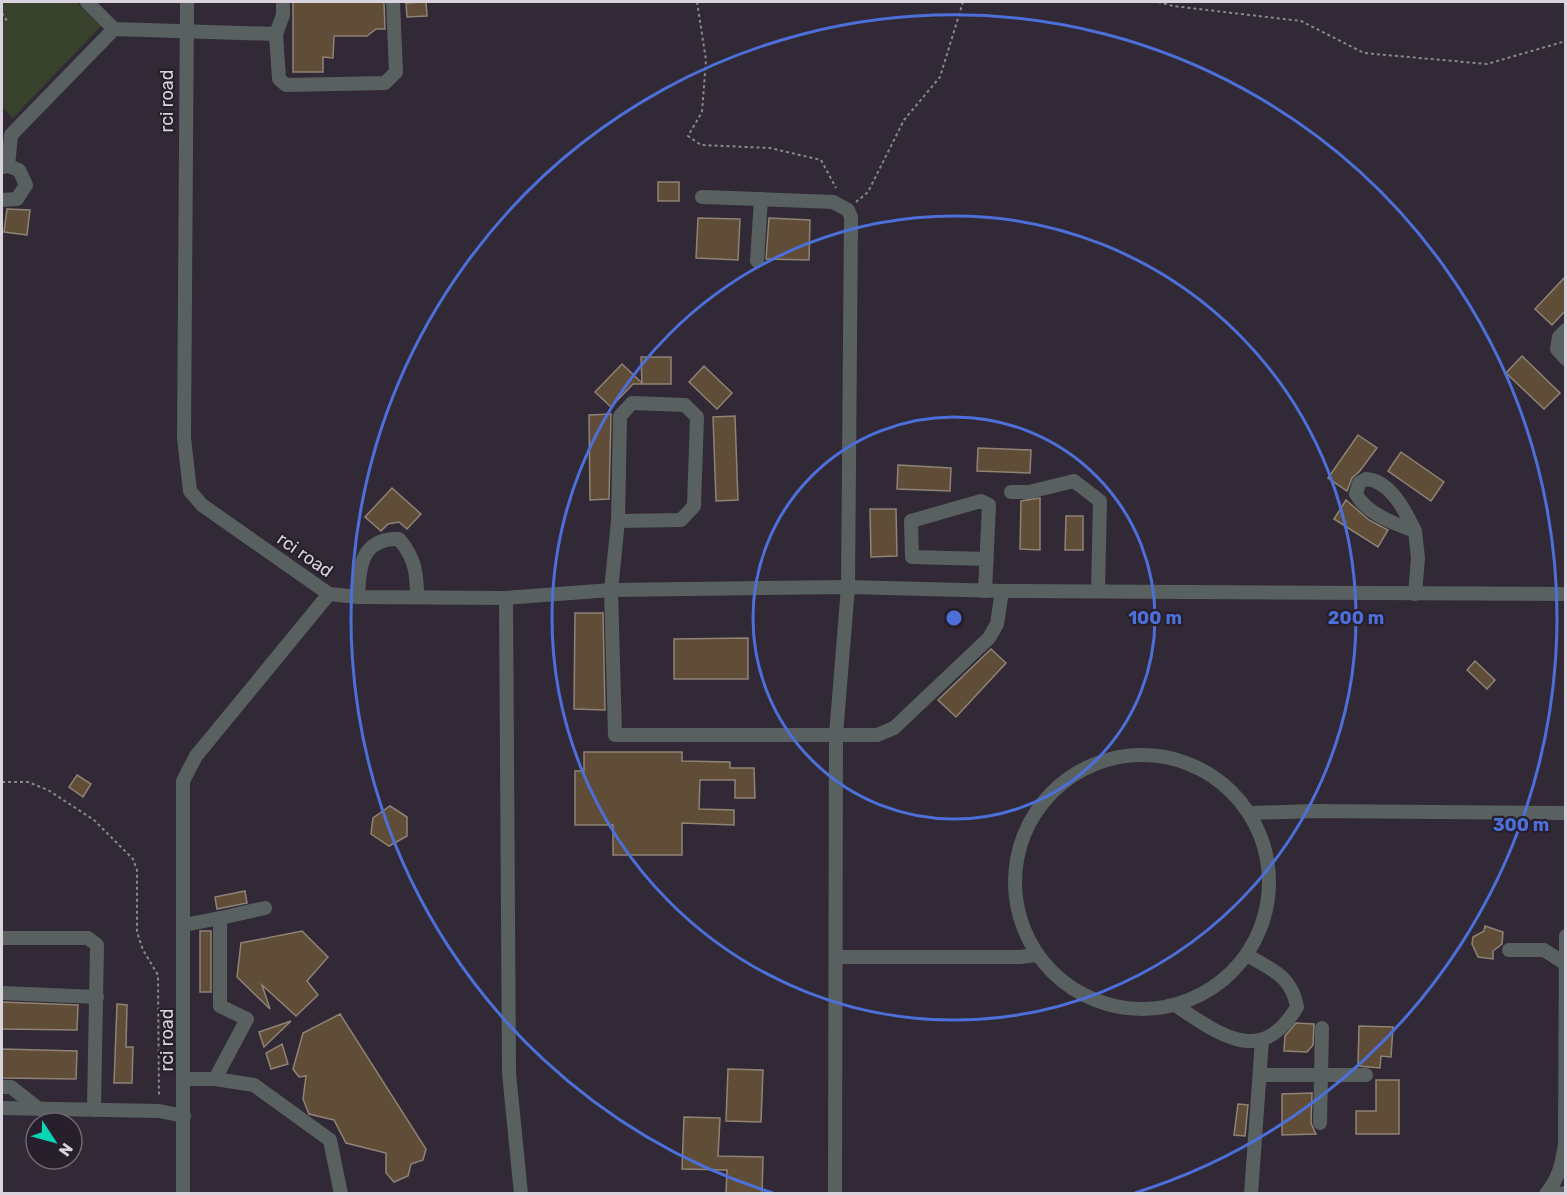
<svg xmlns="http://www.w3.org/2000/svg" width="1567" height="1195" font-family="Rubik,sans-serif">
<rect width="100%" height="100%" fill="#312935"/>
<path fill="#37412b" d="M2 2H76L101 26 13 118 2 107Z"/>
<g fill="#604d37" stroke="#8f8376" stroke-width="1.5">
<path d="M293 2H384L385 29H376L367 36H334L333 58 323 57V72H293Z"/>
<path d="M426 2 427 16 407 17 406 3Z"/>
<rect x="658" y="182" width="21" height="19"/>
<path d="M7 209 30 210 27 235 4 232Z"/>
<path d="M698 218 740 219 738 260 696 258Z"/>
<path d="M769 218 810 220 809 260 766 259Z"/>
<path d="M1566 276V310L1552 325 1535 309Z"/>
<path d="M1522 356 1560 393 1544 409 1506 373Z"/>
<path d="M641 357H671V384H633L611 407 595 392 622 364 642 383Z"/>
<path d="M704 366 732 393 717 409 689 382Z"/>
<path d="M611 414 609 499 590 500 589 415Z"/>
<path d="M735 416 738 500 716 501 713 417Z"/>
<path d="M1358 435 1377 448 1359 472 1352 478 1347 491 1328 478Z"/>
<path d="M978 448 1031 450 1030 473 977 471Z"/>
<path d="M1401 452 1444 482 1431 501 1388 471Z"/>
<path d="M898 465 951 468 950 491 897 489Z"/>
<path d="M392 488 421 514 407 529 399 522 388 524 381 531 365 517Z"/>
<path d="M1040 498V550L1020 549 1021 501Z"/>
<path d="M1346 500 1369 520 1388 530 1378 547 1334 519Z"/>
<path d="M870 509H896L897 556 871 557Z"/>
<path d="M1066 516H1083V550H1065Z"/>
<path d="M575 613H603L605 710 574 709Z"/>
<path d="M748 638V679H674V639Z"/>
<path d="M991 649 1006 663 956 717 938 700Z"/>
<path d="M1475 661 1495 680 1487 689 1467 670Z"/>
<path d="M584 752H682V761L730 762V768H754L755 798H735V780H700L699 809 734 810V825L682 823V855H613V825H575V771H584Z"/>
<path d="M77 775 91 784 83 797 69 787Z"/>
<path d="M390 806 407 817V836L389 846 371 834 373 818Z"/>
<path d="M245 891 247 903 217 909 215 897Z"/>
<path d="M1485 926 1503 932 1502 944 1493 951V959L1478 957 1472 944 1473 937 1484 931Z"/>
<rect x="200" y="931" width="11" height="61"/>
<path d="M302 931 328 957 307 981 318 995 296 1016 262 985 270 1009 237 977 241 943Z"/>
<path d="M2 1002 78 1005 77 1030 2 1029Z"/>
<path d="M117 1004 127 1005 126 1047H133L132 1083H114Z"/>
<path d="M340 1014 426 1149 423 1160 411 1164 408 1176 394 1182 386 1173V1153L346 1143 334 1120 309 1114 303 1099 306 1076 299 1077 293 1069 303 1033Z"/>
<path d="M291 1021 264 1047 259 1032Z"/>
<path d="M1296 1023 1314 1024 1313 1045 1307 1052 1284 1051 1285 1036Z"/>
<path d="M1359 1026 1393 1027 1391 1057 1381 1056 1380 1068 1358 1066Z"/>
<path d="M282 1044 288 1064 271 1069 266 1053Z"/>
<path d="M2 1049 77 1051 76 1079 2 1078Z"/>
<path d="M728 1069 763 1070 761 1122 726 1121Z"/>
<path d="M1376 1080H1399V1134H1356V1111H1376Z"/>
<path d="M1312 1093 1311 1123 1316 1134 1282 1135V1094Z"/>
<path d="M1238 1104 1248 1105 1245 1136 1234 1135Z"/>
<path d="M684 1117 720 1118 718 1156 763 1157 762 1194H726L727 1170 682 1169Z"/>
</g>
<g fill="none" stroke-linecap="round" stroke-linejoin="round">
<g stroke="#8c8690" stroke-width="2" stroke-dasharray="3 3" stroke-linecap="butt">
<path d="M697 2 706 60 702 112 688 136 701 145 770 148 821 160 836 188"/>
<path d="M1158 2 1173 6 1301 21 1364 53 1487 64 1566 41"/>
<path d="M2 13 7 21"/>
<path d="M856 202 868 192 904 120 940 77 963 2"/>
<path d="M2 782H28L48 790 94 820 133 859 137 870V932L143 950 158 975 159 1097"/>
</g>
<g stroke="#596160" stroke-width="14">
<path d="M87 2 114 29"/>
<path d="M187 2 184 438 190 491 202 505 329 594 358 597 506 598 611 590 848 587 1002 591 1566 594"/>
<path d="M276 34 279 79 286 85 385 83 396 72 393 2"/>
<path d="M8 166 11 135 114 29 276 34 283 15V2"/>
<path d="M2 167 8 166 19 170 26 185 17 199 2 200"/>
<path d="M702 197 833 202 848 210 851 217 848 587 836 735 835 1194"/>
<path d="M757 261 761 199"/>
<path d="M1566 330 1559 337 1557 349 1566 359"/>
<path d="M1011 492H1029L1074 481 1100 501 1098 591"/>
<path d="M618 521 681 520 694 506 697 417 685 405 632 403 620 416 618 521 611 590 615 735H877L894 728 989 638 997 624 1002 591"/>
<path d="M1415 531C1405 511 1391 481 1366 479L1359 483 1356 494C1367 514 1395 524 1415 531L1418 558 1415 594"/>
<path d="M985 591 989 505 981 501 911 521 912 557 987 559"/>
<path d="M358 597C359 567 361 538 399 539 415 558 417 573 417 597"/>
<path d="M506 598 509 1073 521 1194"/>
<circle cx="1142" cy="882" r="127"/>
<path d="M1251 813 1314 811 1566 813"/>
<path d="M184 925 220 918"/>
<path d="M2 938H88L97 945 94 1110"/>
<path d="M1509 950H1544L1564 963"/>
<path d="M837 957H1020L1037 955"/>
<path d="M2 993 97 997"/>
<path d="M1175 1005C1219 1034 1261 1068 1297 1007 1292 976 1272 970 1247 955"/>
<path d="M1261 1075H1366"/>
<path d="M185 1079H215L254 1085 330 1140 341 1194"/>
<path d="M215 1079 247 1019 220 1006V918L265 908"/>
<path d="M2 1087H11L39 1109"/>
<path d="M2 1108 159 1111 184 1116"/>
<path d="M1320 1123 1322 1028"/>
<path d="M183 1194V781L196 756 329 594"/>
<path d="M1251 1194 1262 1040"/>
<path d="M1546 1194C1559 1178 1562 1164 1565 1144L1566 936"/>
<path d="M1560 1194 1566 1193"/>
</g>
</g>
<g fill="none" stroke="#4c6fd9" stroke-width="3">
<circle cx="954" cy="618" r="201"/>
<circle cx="954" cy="618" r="402"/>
<path d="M773 1193A603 603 0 1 1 1135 1193"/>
</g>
<g text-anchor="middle" stroke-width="4.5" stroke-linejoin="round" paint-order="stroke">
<g font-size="18" fill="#d8d3dc" stroke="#271f2b">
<text transform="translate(167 101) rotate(-90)" y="6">rci road</text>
<text transform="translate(305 555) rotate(35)" y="6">rci road</text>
<text transform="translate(167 1040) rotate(-90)" y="6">rci road</text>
</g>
</g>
<circle cx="954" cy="618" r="9" fill="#4c6fd9" stroke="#271f2b" stroke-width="3"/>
<g font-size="18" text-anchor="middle" font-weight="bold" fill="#4c6fd9" stroke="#271f2b" stroke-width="4.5" stroke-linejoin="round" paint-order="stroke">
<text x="1155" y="624">100 m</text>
<text x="1356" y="624">200 m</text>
<text x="1521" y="831">300 m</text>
</g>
<rect width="1567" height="1195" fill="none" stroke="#d8d3dc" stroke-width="6"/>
<g transform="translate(54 1141) rotate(126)"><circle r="28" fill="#271f2b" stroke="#6e6772" stroke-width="1.5"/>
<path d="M0-4.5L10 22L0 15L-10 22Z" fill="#09d5b5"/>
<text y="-9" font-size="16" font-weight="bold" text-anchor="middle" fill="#d8d3dc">N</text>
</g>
</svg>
